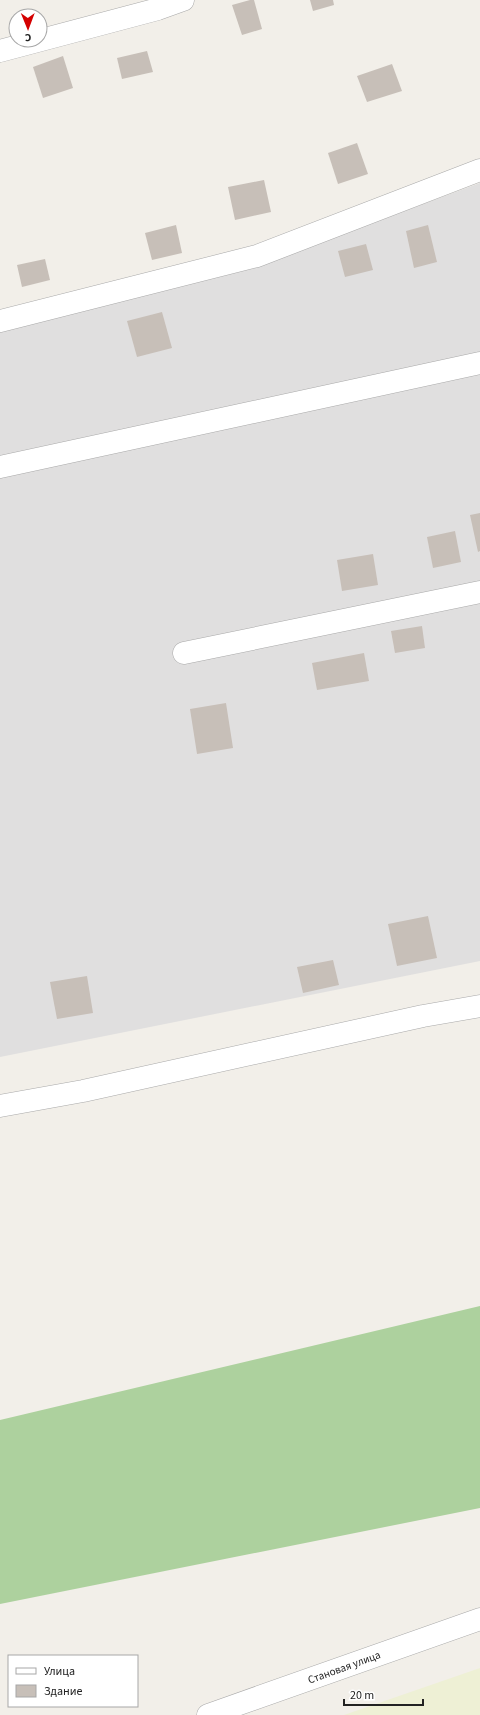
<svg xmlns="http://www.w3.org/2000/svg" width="480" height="1715" font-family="'Source Sans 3',sans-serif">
<rect width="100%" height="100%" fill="#f2efe9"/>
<path fill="#e0dfdf" d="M480 183V961L0 1057V332L258 265Z"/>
<path fill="#eef0d5" d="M480 1668V1715H344Z"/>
<path fill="#add19e" d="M480 1306V1508L0 1604V1420Z"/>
<g fill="#c7bfb8">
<path d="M250 0H254L262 29 242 35 232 5Z"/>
<path d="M310 0H333L334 5 313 11Z"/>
<path d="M147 51 153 72 122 79 117 58Z"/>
<path d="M63 56 73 88 43 98 33 67Z"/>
<path d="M392 64 402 91 367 102 357 76Z"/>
<path d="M357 143 368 174 338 184 328 153Z"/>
<path d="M264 180 271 212 235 220 228 187Z"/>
<path d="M176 225 182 253 152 260 145 233Z"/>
<path d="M428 225 437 262 414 268 406 231Z"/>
<path d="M366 244 373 270 345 277 338 251Z"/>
<path d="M45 259 50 280 22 287 17 265Z"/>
<path d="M162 312 172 348 137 357 127 321Z"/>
<path d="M480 513V551L478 552 470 515Z"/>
<path d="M455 531 461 562 433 568 427 537Z"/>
<path d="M373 554 378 585 342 591 337 560Z"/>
<path d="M422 626 425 648 395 653 391 631Z"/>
<path d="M364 653 369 681 317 690 312 663Z"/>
<path d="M226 703 233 748 197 754 190 709Z"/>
<path d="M428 916 437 958 397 966 388 924Z"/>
<path d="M333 960 339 985 303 993 297 967Z"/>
<path d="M87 976 93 1013 57 1019 50 982Z"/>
</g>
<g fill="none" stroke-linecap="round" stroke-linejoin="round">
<defs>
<g id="minor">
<path d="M0 51 158 9 183 0"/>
<path d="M0 321 257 256 480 170"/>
<path d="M0 467 480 363"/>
<path d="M184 653 480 592"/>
<path d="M0 1106 83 1091 423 1016 480 1006"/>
<path d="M208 1715 480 1619"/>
</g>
</defs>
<use href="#minor" stroke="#a9a9a9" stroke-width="23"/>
<use href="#minor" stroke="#fff" stroke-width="22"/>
</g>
<g text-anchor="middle" stroke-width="3" stroke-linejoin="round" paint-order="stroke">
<g font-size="11" fill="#222" stroke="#fff">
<text transform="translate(344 1667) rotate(-20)" y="4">Становая улица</text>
</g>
</g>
<rect x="8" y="1655" width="130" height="52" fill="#ffffff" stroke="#a7a7a7"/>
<rect x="16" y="1668" width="20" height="6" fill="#ffffff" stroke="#a7a7a7"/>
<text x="44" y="1675" font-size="12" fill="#222222">Улица</text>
<rect x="16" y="1685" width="20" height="12" fill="#c7bfb8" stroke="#a7a7a7"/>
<text x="44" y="1695" font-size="12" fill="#222222">Здание</text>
<g transform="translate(28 28) rotate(179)"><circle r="19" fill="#ffffff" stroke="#a7a7a7"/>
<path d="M0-3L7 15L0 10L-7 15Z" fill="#d40000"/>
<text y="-6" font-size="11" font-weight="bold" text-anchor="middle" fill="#222222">С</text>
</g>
<path d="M344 1699v6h79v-6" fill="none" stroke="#222222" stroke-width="2"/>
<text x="350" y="1699" font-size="12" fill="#222222" stroke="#ffffff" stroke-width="3" paint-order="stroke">20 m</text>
</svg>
